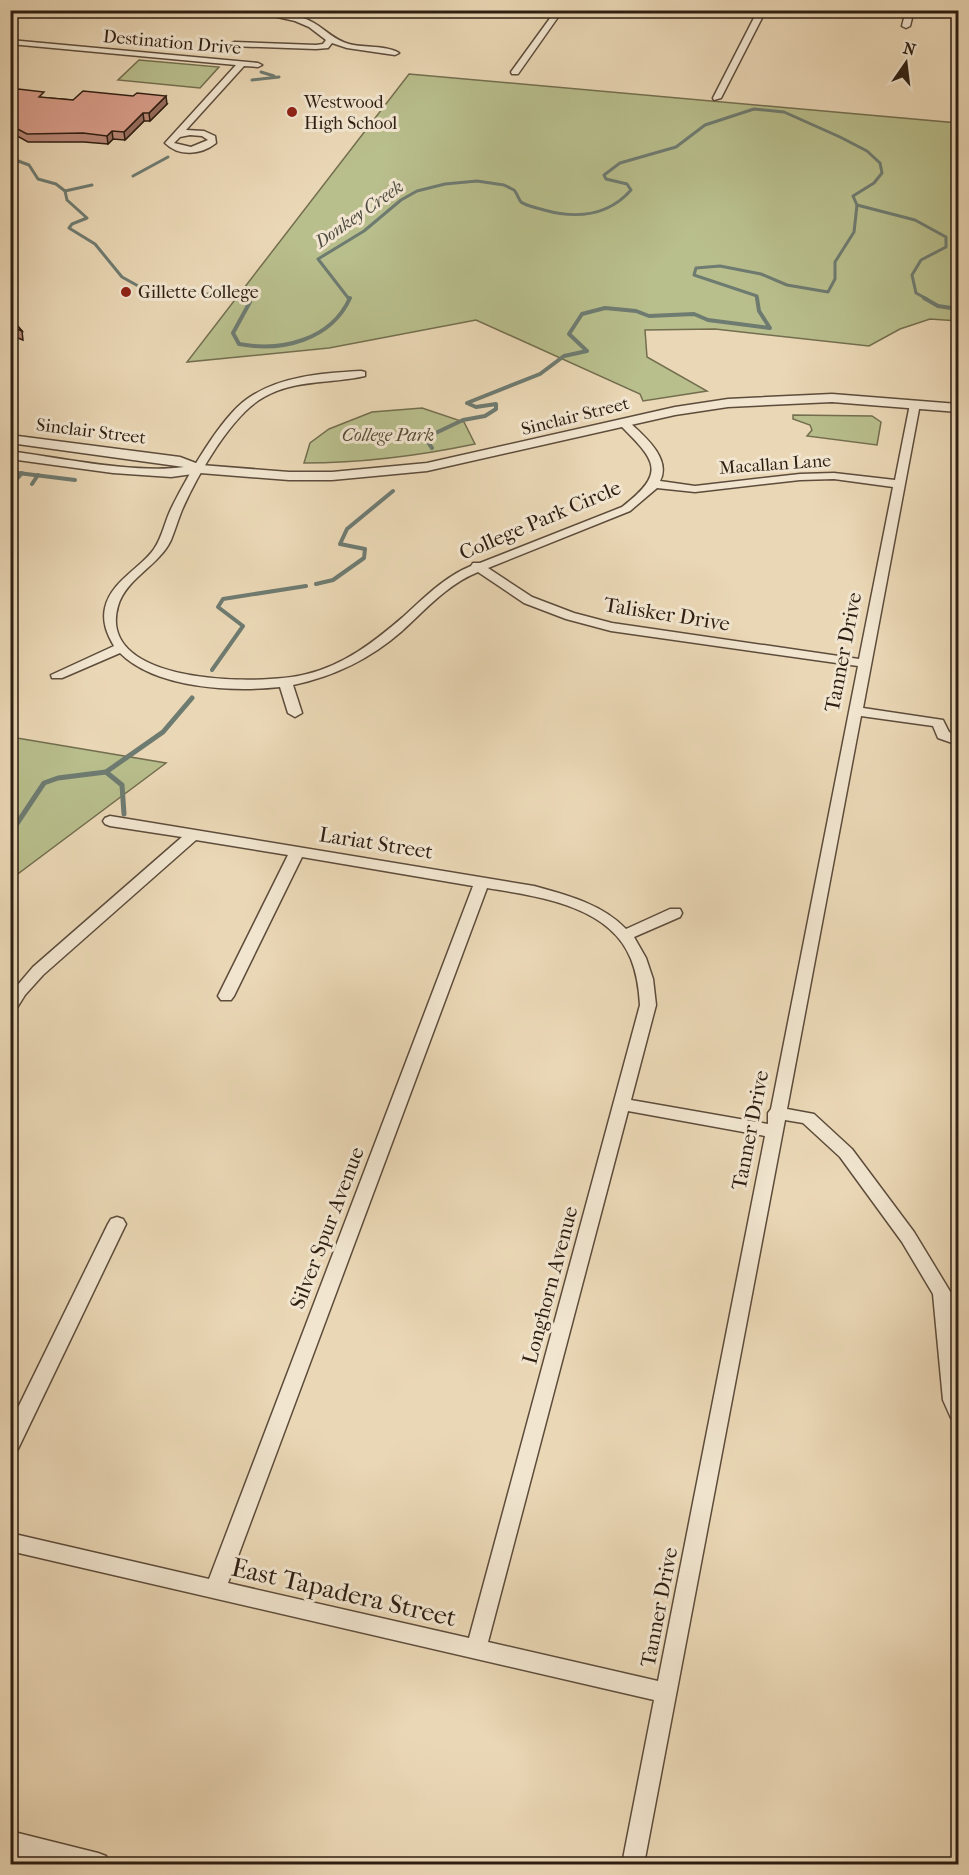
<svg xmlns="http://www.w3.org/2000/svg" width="969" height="1875" font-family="'IM FELL French Canon',serif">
<rect width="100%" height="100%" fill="#ead7b5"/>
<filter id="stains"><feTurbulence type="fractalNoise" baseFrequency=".00333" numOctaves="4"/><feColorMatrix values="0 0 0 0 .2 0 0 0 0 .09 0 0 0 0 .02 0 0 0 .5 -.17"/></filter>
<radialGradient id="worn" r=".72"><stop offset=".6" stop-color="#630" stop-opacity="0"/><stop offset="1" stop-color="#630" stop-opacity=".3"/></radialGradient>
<g fill="#b8be8c" stroke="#736e4f" stroke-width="1.5">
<path d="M139 60 219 67 200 88 118 80Z"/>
<path d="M409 74 958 123V321L930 319 900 329 869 346 715 329 645 330 647 357 707 391 643 401 640 394 476 320 329 348 187 362Z"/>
<path d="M422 408 464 422 475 444C418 456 362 463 304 463L310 443 329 429 372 412Z"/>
<path d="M793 415 872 416 881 422 877 445 807 436 812 430 810 425 793 419Z"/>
<path d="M11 737 166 763 11 879Z"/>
</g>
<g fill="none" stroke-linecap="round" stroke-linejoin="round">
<g stroke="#6e7b71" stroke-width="3">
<path d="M261 72 274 76"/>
<path d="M252 80 279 77"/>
<path d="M10 158 29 165 38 179 56 184 65 191 67 200 87 218 72 224 69 228 95 244 122 277 140 287 169 293 245 295 248 299"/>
<path d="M133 176 168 157"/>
<path d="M65 191 92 185"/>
<path d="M349 299 318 259 364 231 401 200 417 191 445 184 477 181 504 185 514 190C517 193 519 200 521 202 526 206 538 208 544 210 576 219 608 216 631 190L627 184 606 179 604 175 620 163 676 147 705 125 754 109 784 112 840 137 867 151 880 163 882 173 874 183 853 196 857 205 915 220 946 237V247L921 260 912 275 916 293 927 299"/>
<path d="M757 299V296L694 275 696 268 720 266 761 274 787 285 828 292 835 279V262L854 232 857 205"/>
</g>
<g stroke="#6e7b71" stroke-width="4">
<path d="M247 298 250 302 233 333 239 344C282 352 331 340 350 298"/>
<path d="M924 298 938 306 958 309"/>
<path d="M432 448 425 438 463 420 485 416 496 409V404L476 407 467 403 540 374 564 356 587 351 569 334 582 314 605 308 636 311 649 316 694 314 708 320 770 328 759 311 757 298"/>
<path d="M10 472 75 480"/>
<path d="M32 484 38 475"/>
<path d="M10 487 22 473"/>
<path d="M316 584 333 580 364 558 365 549 340 544 347 529 393 491"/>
<path d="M212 670 243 626 218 607 223 599 306 586"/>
</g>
<g stroke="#6e7b71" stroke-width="5">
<path d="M106 772 122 785 124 814"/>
<path d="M10 834 44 783 58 778 106 772 163 732 192 698"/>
</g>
<defs>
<g id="minor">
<path d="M246 10C268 10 294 12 314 23 326 30 334 40 349 44 364 48 386 45 399 53L395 55 347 48 332 43 328 48 316 49 231 46 230 44 234 42 316 45 323 44 326 40 309 27 295 21Z"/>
<path d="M556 10H563L518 74H512L511 72Z"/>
<path d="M758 10H766L721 98 714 100 713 98Z"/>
<path d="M906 10H914L910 26 906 28 902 26Z"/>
<path d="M10 40 258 63 262 65 258 67 244 66 186 130 204 131 215 136 216 143C201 155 179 157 165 143L236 65 10 44ZM190 135 202 136 208 140 191 147 174 143 180 137Z"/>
<path d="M361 371 365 372V376C330 384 296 379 264 397 231 415 197 476 182 510 178 520 175 530 171 540 159 566 126 578 118 606 95 686 262 686 307 674 344 665 374 642 403 617 424 598 444 577 471 566L473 563H480L622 507C667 472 656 461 620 425V421H628C643 435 672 458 660 481L695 486 800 474 834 473 895 480 910 404 915 401 920 404 863 708 943 720 949 732 958 736V745L938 738 933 726 861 716 787 1109 814 1114 852 1149 914 1232 948 1288 951 1293 958 1371V1420L951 1418 943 1400 933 1294 902 1242 840 1157 803 1123 785 1120 644 1864H622L654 1700 10 1551V1533L209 1579 473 886 302 857 234 996 231 1000H221L218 996 288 855 196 840 43 975 25 995 15 1011 10 1012V994L33 967 182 837 110 826 105 824 103 821 105 818 110 816 534 886C567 895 602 904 626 929L670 909H680L682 913 680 917 634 937 646 958 653 979 656 1005 631 1100 768 1124V1113L771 1109 858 666 611 631 566 619 524 603 478 572C448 584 426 609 402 631 370 659 335 676 293 685L302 713 295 717 288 713 280 687C233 692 156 689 120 653L62 678H52L51 675 114 646C107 634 102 622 105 608 111 581 140 569 154 549 163 536 165 520 172 507 187 477 220 418 247 399 279 376 323 373 361 371ZM834 479 893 487 859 659 612 623 574 613 532 597 488 568 630 511 657 488 695 492 800 480ZM487 888C536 896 610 905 631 959 637 974 639 989 640 1005L469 1638 228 1583ZM628 1111 765 1136 658 1681 488 1642Z"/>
<path d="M117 1217 123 1219 126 1224 17 1451 10 1453V1424L108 1224 111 1219Z"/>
<path d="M10 1831 98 1853 106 1856 109 1864H56L37 1860 34 1864H10L14 1854 10 1853Z"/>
</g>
<path id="tertiary" d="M832 394 958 404V412L832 402 728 407 675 415 427 471 332 480H289L200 473 171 477 113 473 10 459V451C61 458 135 474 184 467L10 443V435L180 457 201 465 289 472H332L427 463 675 407 728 399Z"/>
</defs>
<use href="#minor" stroke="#5d4c3b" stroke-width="3"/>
<use href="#tertiary" stroke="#5d4c3b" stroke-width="3"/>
<use href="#minor" fill="#f1e5cf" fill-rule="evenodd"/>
<use href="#tertiary" fill="#f1e5cf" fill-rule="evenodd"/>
</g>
<g fill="#bb8878" stroke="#2e1e12" stroke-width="1.5">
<path d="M10 95 73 100 167 104 150 121H144L125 140 113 139 108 144 84 142H28L10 132Z"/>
<path d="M10 317 22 331 23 340 10 335Z"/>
</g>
<g fill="#986f61" stroke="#2e1e12" stroke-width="1.5">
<path d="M166 96 167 104 150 121 149 113Z"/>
<path d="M143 113 144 121 125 140 124 132Z"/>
<path d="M112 131 113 139 108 144 107 136Z"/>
</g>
<g fill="#d99e8b" stroke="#2e1e12" stroke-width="1.5">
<path d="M18 89 44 92 39 97 73 100 83 91 133 96 137 93 166 96 149 113H143L124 132 112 131 107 136 83 133 27 134 10 125V95Z"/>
<path d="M10 317 22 331 10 327Z"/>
</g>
<g fill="#8f2418" stroke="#f1e5cf" stroke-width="2">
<circle cx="292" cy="112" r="6"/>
<circle cx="126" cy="292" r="6"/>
</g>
<g text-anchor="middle" stroke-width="6" stroke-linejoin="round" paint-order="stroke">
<g font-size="18" fill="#2e1e12" stroke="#f1e5cf">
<text transform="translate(172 42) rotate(5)" y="6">Destination Drive</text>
<text transform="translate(575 416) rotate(-14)" y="6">Sinclair Street</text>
<text transform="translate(91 431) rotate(7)" y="6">Sinclair Street</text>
<text transform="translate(775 464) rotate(-4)" y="6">Macallan Lane</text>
</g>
<g font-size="18" fill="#2e1e12" stroke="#f1e5cf" text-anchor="start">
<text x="304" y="108">Westwood<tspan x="304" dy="21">High School</tspan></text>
<text x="138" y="298">Gillette College</text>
</g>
<g font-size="18" font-style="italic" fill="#4e4c42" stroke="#f1e5cf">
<text transform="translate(359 214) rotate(-35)" y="6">Donkey Creek</text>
</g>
<g font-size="18" font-style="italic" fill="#574e37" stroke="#f1e5cf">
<text x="388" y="441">College Park</text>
</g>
<g font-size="21" fill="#2e1e12" stroke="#f1e5cf">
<text transform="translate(540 520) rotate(-23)" y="7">College Park Circle</text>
<text transform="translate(667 614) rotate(9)" y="7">Talisker Drive</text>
<text transform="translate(843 652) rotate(-79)" y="7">Tanner Drive</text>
<text transform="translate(376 843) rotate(9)" y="7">Lariat Street</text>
<text transform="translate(750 1130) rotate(-79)" y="7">Tanner Drive</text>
<text transform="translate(327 1228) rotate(-69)" y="7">Silver Spur Avenue</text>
<text transform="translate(550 1285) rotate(-75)" y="7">Longhorn Avenue</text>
<text transform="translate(659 1607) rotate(-79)" y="7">Tanner Drive</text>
</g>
<g font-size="26" fill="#2e1e12" stroke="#f1e5cf">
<text transform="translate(344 1592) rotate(13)" y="9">East Tapadera Street</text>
</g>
</g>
<rect width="969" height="1875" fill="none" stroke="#ead7b5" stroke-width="36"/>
<rect x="12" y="12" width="945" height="1851" fill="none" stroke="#2e1e12" stroke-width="3"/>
<rect x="18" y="18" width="933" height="1839" fill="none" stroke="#2e1e12" stroke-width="1.5"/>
<g transform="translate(906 63) rotate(14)" stroke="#f1e5cf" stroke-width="4.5" paint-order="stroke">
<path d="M0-4.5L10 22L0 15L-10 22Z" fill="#2e1e12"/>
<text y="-9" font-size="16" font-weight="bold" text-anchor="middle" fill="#2e1e12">N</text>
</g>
<rect width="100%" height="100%" filter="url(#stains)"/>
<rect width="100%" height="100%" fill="url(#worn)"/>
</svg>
